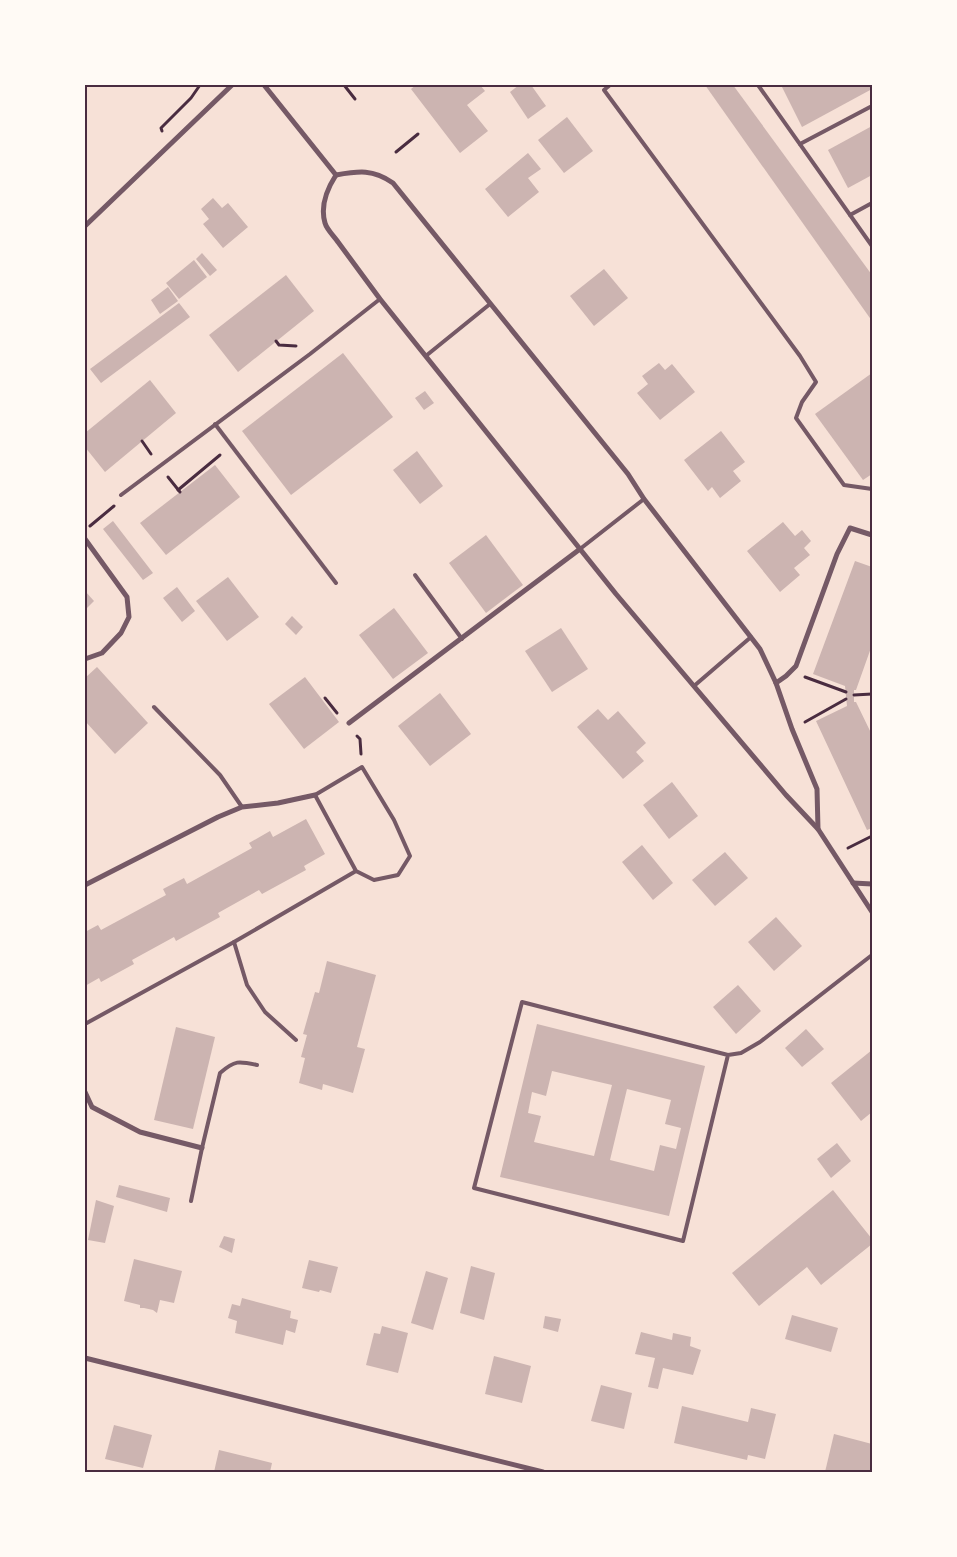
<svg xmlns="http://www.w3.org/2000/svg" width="957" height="1557" font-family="Barlow,sans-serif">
<rect width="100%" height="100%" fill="#f7e1d7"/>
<g fill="#ccb4b1" fill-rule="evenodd">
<path d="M416 85H480L485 91 467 105 488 131 460 153 411 89Z"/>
<path d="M519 85H531L546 106 528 119 510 92Z"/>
<path d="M705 85H733L872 275V321Z"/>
<path d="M781 85H872V89L802 127Z"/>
<path d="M567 117 593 151 564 173 538 140Z"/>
<path d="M872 126V175L848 188 828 150Z"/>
<path d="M528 153 541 169 528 178 539 192 508 217 485 189Z"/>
<path d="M213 198 222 208 228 203 248 227 223 248 203 224 209 219 201 209Z"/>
<path d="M202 253 217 270 210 276 196 259Z"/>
<path d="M194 260 207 277 179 299 166 283Z"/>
<path d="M604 269 628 298 594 326 570 296Z"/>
<path d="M286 275 314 311 238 372 209 335Z"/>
<path d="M168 287 178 301 160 314 151 300Z"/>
<path d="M179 303 190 317 101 383 90 369Z"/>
<path d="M343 353 393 417 291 495 242 431Z"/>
<path d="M659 363 665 370 672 364 695 392 660 420 637 393 648 384 642 376Z"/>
<path d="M872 373V474L863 480 815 414Z"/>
<path d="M150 380 176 413 105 472 85 447V433Z"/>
<path d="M425 391 434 403 424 410 415 398Z"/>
<path d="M721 431 745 462 733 471 741 481 720 498 712 487 708 491 684 460Z"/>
<path d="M417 451 443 486 420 504 393 470Z"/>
<path d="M215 465 240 497 166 555 140 523Z"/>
<path d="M113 521 153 573 143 580 103 529Z"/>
<path d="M783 522 795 536 802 530 811 541 804 548 810 555 794 568 800 575 780 592 747 551Z"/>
<path d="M486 535 523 585 486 613 449 563Z"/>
<path d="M855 561 872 567V645L856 690H854V702H856L872 735V828L867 830 816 721 847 706 845 686 813 674Z"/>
<path d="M228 577 259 617 227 641 196 601Z"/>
<path d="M177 587 195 611 182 622 163 598Z"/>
<path d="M85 591 94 601 85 610Z"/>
<path d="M394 608 428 653 393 679 359 635Z"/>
<path d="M292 616 303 627 296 635 285 624Z"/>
<path d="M561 628 588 669 552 692 525 651Z"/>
<path d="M97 667 148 723 115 754 85 721V678Z"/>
<path d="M305 677 339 722 304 749 269 704Z"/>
<path d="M440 693 471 734 430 766 398 726Z"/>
<path d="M598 709 608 720 618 711 646 743 636 752 644 761 623 779 577 727Z"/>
<path d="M672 782 698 816 669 839 643 805Z"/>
<path d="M306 819 325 854 304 866 306 870 262 894 259 890 218 913 220 917 176 941 174 937 132 960 134 964 101 982 99 978 85 986V932L98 925 101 930 166 895 163 889 184 878 187 884 252 848 249 843 270 831 273 837Z"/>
<path d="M642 845 673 883 653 900 622 862Z"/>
<path d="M725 852 748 878 715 906 692 880Z"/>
<path d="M776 917 802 946 774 971 748 942Z"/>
<path d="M327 961 376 975 357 1047 365 1049 353 1093 323 1084 322 1090 299 1083 305 1058 301 1057 307 1035 303 1034 315 992 319 993Z"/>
<path d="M738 985 761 1011 736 1034 713 1007Z"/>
<path d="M537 1024 705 1066 669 1216 500 1177ZM552 1071 612 1085 594 1156 534 1142 541 1116 528 1113 532 1092 546 1096ZM627 1089 671 1100 665 1124 681 1128 676 1149 660 1145 654 1171 610 1160Z"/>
<path d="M176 1027 215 1037 193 1129 154 1120Z"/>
<path d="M806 1029 824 1049 802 1067 785 1048Z"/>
<path d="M872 1050V1112L861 1121 831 1083Z"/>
<path d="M837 1143 851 1161 831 1178 817 1159Z"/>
<path d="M119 1185 170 1198 167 1212 116 1197Z"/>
<path d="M833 1190 872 1239V1244L821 1285 807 1267 759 1306 732 1273Z"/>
<path d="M96 1200 114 1206 105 1243 88 1240Z"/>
<path d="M224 1236 235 1239 232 1253 219 1247Z"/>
<path d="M134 1259 182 1271 174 1303 160 1300 157 1313 153 1310 144 1308H140V1305L124 1301Z"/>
<path d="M309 1260 338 1267 331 1293 320 1290 319 1292 302 1288Z"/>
<path d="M471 1266 495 1273 484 1320 460 1313Z"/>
<path d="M426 1271 448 1278 433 1330 411 1323Z"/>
<path d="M242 1298 291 1311 290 1318 298 1320 295 1333 286 1330 283 1345 235 1333 237 1321 228 1318 232 1304 240 1306Z"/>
<path d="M792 1315 838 1328 831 1352 785 1339Z"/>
<path d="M545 1316 561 1319 558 1332 543 1328Z"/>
<path d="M382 1326 408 1333 398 1373 366 1365 374 1333 380 1334Z"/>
<path d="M641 1332 672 1340 673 1333 691 1337 690 1346 701 1350 693 1375 663 1368 658 1389 648 1387 655 1358 635 1354Z"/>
<path d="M494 1356 531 1366 522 1403 485 1394Z"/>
<path d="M601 1385 632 1393 624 1429 591 1421Z"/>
<path d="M682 1406 748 1422 751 1408 776 1414 765 1459 748 1455 747 1460 674 1443Z"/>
<path d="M114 1425 152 1435 143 1468 105 1459Z"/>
<path d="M834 1434 872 1444V1472H825Z"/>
<path d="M219 1450 272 1463 270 1472H214Z"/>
</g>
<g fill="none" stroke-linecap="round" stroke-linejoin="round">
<g stroke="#4a2c40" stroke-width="3">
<path d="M344 85 355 99"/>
<path d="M162 131 161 128 191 98 200 85"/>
<path d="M396 152 418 134"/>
<path d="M276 341 279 345 296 346"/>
<path d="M142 441 151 454"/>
<path d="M168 477 180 492"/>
<path d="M178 490 220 455"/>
<path d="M90 526 114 506"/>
<path d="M805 677 846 692"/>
<path d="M854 695 872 694"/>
<path d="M325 698 337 713"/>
<path d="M805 722 846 699"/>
<path d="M357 736 360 739 361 754"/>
<path d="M848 848 872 836"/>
</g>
<g stroke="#755966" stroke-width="4">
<path d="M610 85 604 90 800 356 816 382 802 402 796 418 844 485 872 489"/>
<path d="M758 85 872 246"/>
<path d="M800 144 872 106"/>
<path d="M850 215 872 203"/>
<path d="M427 355 490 304"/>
<path d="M215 424 336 583"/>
<path d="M121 495 310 354 380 299"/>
<path d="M580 549 644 499"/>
<path d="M415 575 462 639"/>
<path d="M694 686 751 637"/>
<path d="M154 707 220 775 242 807"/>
<path d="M234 942 247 985 265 1012 296 1040"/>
<path d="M85 1024 234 942 356 871 315 795 362 767 394 820 410 856 398 875 374 880 356 871"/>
<path d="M728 1055 683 1241 474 1188 522 1002 728 1055 741 1053 760 1042 872 955"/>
<path d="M191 1201 202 1148 220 1073C235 1060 239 1061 257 1065"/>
</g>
<g stroke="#755966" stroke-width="5">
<path d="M264 85 336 175"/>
<path d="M336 175C359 171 373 169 393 183L628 474 644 499 760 649 776 683 792 729 817 789 818 829 872 912"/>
<path d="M336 175C327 189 320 206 325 223 327 230 334 236 338 242 352 261 366 280 380 299L616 594 786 795 818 829"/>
<path d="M85 226 232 85"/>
<path d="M85 539 127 597 129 617 121 633 102 653 85 659"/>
<path d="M776 683 786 676 796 666 837 554 850 528 872 535"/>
<path d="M349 723 580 549"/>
<path d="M853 883 872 884"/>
<path d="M85 885 218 817 242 807 278 803 315 795"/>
<path d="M85 1092 92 1107 140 1132 202 1148"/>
<path d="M85 1358 543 1472"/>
</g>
</g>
<rect width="957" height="1557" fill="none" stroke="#fffaf5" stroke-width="172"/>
<rect x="86" y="86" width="785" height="1385" fill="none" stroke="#4a2c40" stroke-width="2"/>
</svg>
